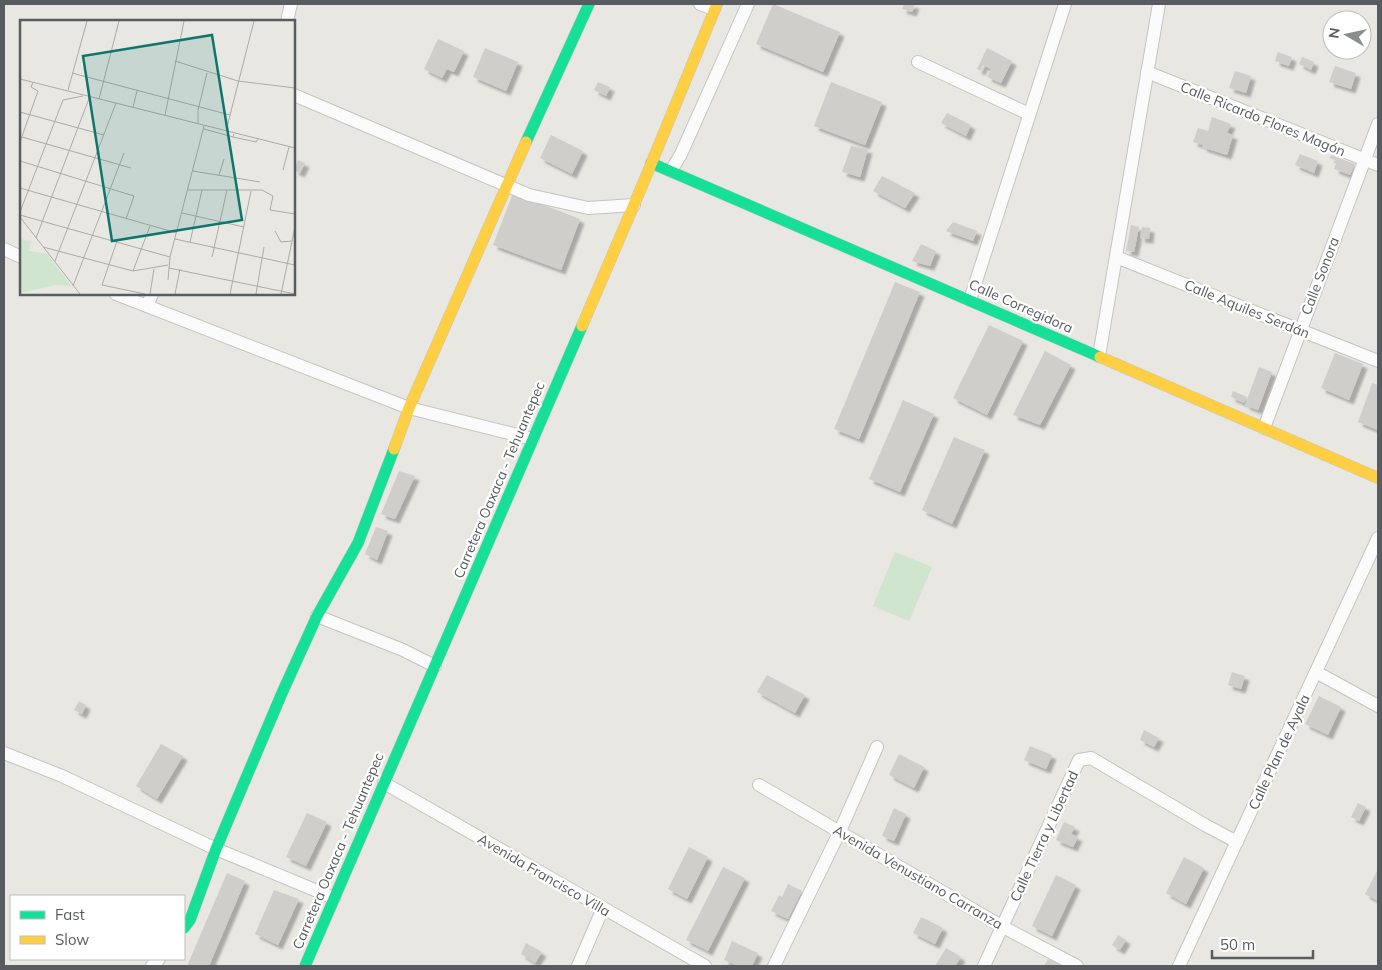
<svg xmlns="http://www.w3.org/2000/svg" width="1382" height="970" font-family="Mulish,sans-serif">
<defs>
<filter id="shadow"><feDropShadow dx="4.5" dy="4.5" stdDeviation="1" flood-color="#0004"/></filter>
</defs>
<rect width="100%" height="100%" fill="#e8e7e2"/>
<path fill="#cfe5cd" d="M895 552 932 567 909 621 873 606Z"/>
<g fill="#cfcecb" filter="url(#shadow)">
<path d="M773 4 840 32 823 72 756 44Z"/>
<path d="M904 4H915L912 12 902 9Z"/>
<path d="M438 39 464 51 454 72 447 69 442 78 424 69Z"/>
<path d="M485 48 518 62 506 91 473 77Z"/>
<path d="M987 48 1012 61 1001 83 987 77 991 69 983 65 981 71 977 69Z"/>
<path d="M1278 52 1292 57 1289 66 1275 61Z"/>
<path d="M1302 57 1314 62 1311 70 1299 64Z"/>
<path d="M1335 66 1356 73 1351 89 1329 82Z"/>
<path d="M1235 71 1251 76 1246 93 1229 88Z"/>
<path d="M598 82 610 87 606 96 594 90Z"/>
<path d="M831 82 882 102 865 145 814 126Z"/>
<path d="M947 113 971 125 966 136 941 123Z"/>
<path d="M1212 117 1231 124 1227 133 1233 135 1227 155 1202 147 1203 145 1193 142 1198 128 1208 131Z"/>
<path d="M551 135 583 151 572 174 540 158Z"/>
<path d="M851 146 868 149 860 177 842 172Z"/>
<path d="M1300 154 1318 161 1314 173 1295 165Z"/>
<path d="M1331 155 1355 164 1350 175 1334 169 1337 161 1330 158Z"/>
<path d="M298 160 305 163 300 173 294 170Z"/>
<path d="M882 176 915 193 905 208 873 191Z"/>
<path d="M513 193 580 219 561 270 493 245Z"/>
<path d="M953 222 977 231 973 241 946 231Z"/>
<path d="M1131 225 1139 227 1134 252 1126 251Z"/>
<path d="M1142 227 1150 228 1149 239 1140 238Z"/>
<path d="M921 244 936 251 930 266 912 261Z"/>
<path d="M895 282 920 292 859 439 834 429Z"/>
<path d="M989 325 1023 341 987 415 953 398Z"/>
<path d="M1045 351 1071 365 1040 425 1013 415Z"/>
<path d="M1335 353 1363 364 1349 400 1321 388Z"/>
<path d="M1259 367 1272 372 1258 410 1245 405Z"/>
<path d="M1372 383 1378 385V430L1358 422Z"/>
<path d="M1233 391 1247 397 1244 403 1231 397Z"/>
<path d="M903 400 934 414 900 492 869 479Z"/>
<path d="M954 437 985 450 952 524 922 510Z"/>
<path d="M399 471 415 476 395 519 381 514Z"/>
<path d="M376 527 388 531 377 560 365 554Z"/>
<path d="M1232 672 1245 676 1241 689 1228 685Z"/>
<path d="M767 675 805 695 795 713 757 692Z"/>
<path d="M1319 696 1341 707 1328 735 1305 724Z"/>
<path d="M79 701 86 705 82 714 74 710Z"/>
<path d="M1144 730 1159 738 1154 747 1140 740Z"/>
<path d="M161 744 183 756 157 799 136 786Z"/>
<path d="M1030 746 1052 755 1046 769 1024 760Z"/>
<path d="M899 754 924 767 914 788 889 775Z"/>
<path d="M1358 803 1366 807 1359 821 1351 817Z"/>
<path d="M894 808 906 814 894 841 882 836Z"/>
<path d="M307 813 327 822 306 866 286 857Z"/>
<path d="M1064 822 1075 827 1071 834 1078 837 1073 847 1056 840Z"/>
<path d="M689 847 708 857 687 899 668 889Z"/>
<path d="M1184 857 1204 868 1186 904 1166 893Z"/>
<path d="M723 867 745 878 708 951 686 940Z"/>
<path d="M1378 869V901L1365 894Z"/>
<path d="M227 873 245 881 209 966H187Z"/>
<path d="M1056 875 1076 885 1052 936 1032 926Z"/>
<path d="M788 884 802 891 788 919 771 911 779 895 782 897Z"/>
<path d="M274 890 299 899 278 945 255 934Z"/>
<path d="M921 917 943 928 935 944 913 933Z"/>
<path d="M1118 935 1126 940 1120 950 1112 945Z"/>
<path d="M732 941 758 953 752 966H738L724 960Z"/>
<path d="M526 943 542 952 535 963 521 954Z"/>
<path d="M946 948 961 957 955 966H935Z"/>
<path d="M1048 959 1063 966H1044Z"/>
</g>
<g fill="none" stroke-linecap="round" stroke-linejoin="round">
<defs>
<g id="street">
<path d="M700 4 714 9"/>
<path d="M287 21 291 4"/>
<path d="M918 62 1029 114"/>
<path d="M1147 72 1378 165"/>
<path d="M294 95 529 195 588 208 634 205"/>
<path d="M671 171 681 154 748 4"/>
<path d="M4 249 21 257"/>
<path d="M1116 257 1378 361"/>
<path d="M116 294 409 408 533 439"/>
<path d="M970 300 1065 4"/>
<path d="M147 306 152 294"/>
<path d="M1099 356 1159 4"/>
<path d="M1264 428 1378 124"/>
<path d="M317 616 403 650 435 666"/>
<path d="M1316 672 1378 706"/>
<path d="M4 753 62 776 216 849 334 898"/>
<path d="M384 783 705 966"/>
<path d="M759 785 1003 927 1077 966"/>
<path d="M152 966 159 959"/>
<path d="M578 966 603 908"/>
<path d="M774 966 840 831 877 747"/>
<path d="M984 966 1079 760 1091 758 1205 825 1237 842"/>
<path d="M1179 966 1378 538"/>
</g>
<g id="fast">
<path d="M526 142 589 4"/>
<path d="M651 163 1100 357"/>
<path d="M184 928 190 920 216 849 282 693 317 616 358 543 394 449"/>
<path d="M305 966 582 326"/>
</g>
<g id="slow">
<path d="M582 326 642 186 717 4"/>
<path d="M1100 357 1378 478"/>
<path d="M394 449 409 408 526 142"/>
</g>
</defs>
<use href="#street" stroke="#c4c4c3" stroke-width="14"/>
<use href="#fast" stroke="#c5c5c4" stroke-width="12"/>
<use href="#slow" stroke="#c5c5c4" stroke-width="12"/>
<use href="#street" stroke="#fcfbfb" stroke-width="12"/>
<use href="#fast" stroke="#16e098" stroke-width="11"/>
<use href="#slow" stroke="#ffcf43" stroke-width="11"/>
</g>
<g text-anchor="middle" stroke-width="4.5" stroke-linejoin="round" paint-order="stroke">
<g font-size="14" fill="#585b60" stroke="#fff">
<text transform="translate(1263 119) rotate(22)" y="5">Calle Ricardo Flores Magón</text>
<text transform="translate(1320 276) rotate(-69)" y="5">Calle Sonora</text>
<text transform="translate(1021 306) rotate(24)" y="5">Calle Corregidora</text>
<text transform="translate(1247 309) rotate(22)" y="5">Calle Aquiles Serdán</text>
<text transform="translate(499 480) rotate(-67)" y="5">Carretera Oaxaca - Tehuantepec</text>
<text transform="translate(1279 752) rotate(-65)" y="5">Calle Plan de Ayala</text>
<text transform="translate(1044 836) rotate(-65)" y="5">Calle Tierra y Libertad</text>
<text transform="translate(338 851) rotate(-67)" y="5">Carretera Oaxaca - Tehuantepec</text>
<text transform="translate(544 875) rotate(30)" y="5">Avenida Francisco Villa</text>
<text transform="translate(918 877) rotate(30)" y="5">Avenida Venustiano Carranza</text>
</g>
</g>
<g transform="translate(20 20)">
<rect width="275" height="275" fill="#e8e7e2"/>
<path d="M0 219 11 221 9 231 27 234 51 266 36 265 0 273Z" fill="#cfe5cd"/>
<path fill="none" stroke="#aaabaa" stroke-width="1" d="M155 41 218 61 275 68M52 53 210 95M0 59 275 128M48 70 67 1M79 79 99 1M113 87 117 71M0 92 84 115M145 95 164 1M178 103V90L187 53M184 109 213 117 214 114M206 111 234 1M2 117 111 148M213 117 236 122 238 119M0 122 18 71 11 67 13 62M0 141 114 176 106 199M263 150 269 127M173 151 240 162M199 155 204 139M0 168 157 213M168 170H242L253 176 250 190 275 194M0 192 43 80 63 76M162 193 224 207M0 195 150 237M0 197 60 274M255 211 261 222 272 221M16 218 70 76M155 219 275 245M97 221 82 265 125 274M170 222 182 170M23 227 113 251 148 245M192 237 207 170M35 241 96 83M149 248 275 274M113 251 130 206M148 260 150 237 184 106M53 266 104 133M130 274 134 249M155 274 160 249M210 274 231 171M236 274 244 227M261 274 275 207"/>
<path fill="#0f766e" fill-opacity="0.15" stroke="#0f766e" stroke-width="2.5" d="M192 15 222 200 92 221 63 36Z"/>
<rect width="275" height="275" fill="none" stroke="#585b60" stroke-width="2.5"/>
</g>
<rect width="1382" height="970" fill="none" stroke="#585b60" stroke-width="10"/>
<rect x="10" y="895" width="175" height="65" fill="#ffffff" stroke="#bcbdbf"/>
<rect x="20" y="911" width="25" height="8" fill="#16e098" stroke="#bcbdbf"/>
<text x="55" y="920" font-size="15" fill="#585b60">Fast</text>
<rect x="20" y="936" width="25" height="8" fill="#ffcf43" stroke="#bcbdbf"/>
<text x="55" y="945" font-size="15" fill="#585b60">Slow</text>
<g transform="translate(1347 35) rotate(279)"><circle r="24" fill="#ffffff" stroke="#bcbdbf"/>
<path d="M0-4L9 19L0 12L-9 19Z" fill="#8a8c8e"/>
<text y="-8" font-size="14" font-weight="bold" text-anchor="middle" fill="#585b60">N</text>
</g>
<path d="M1212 950v8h101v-8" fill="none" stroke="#585b60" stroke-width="2.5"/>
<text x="1220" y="950" font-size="15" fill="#585b60" stroke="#ffffff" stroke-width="4" paint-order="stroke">50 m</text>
</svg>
